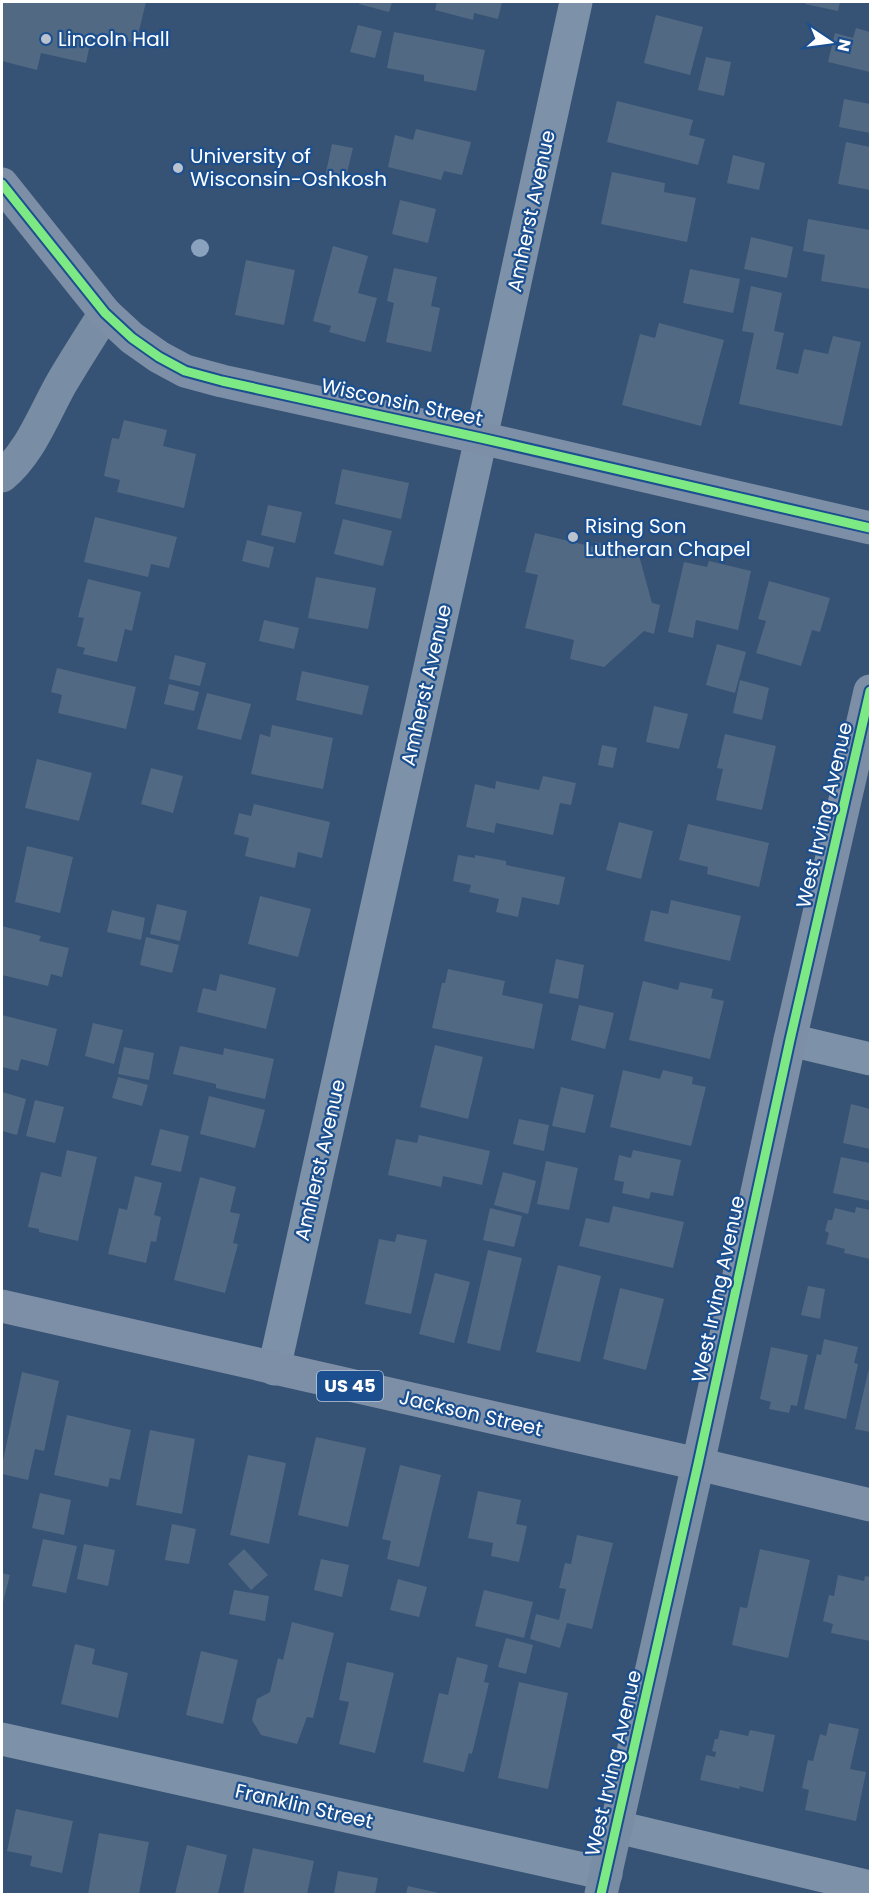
<svg xmlns="http://www.w3.org/2000/svg" width="872" height="1896" font-family="Poppins,sans-serif">
<rect width="100%" height="100%" fill="#365274"/>
<g fill="#526984">
<path d="M2 2H146L136 43 92 34 86 63 41 53 37 70 2 61Z"/>
<path d="M360 2H392L389 12 359 4Z"/>
<path d="M437 2H502L498 19 474 13 473 20 435 10Z"/>
<path d="M805 2H840L838 11 805 4Z"/>
<path d="M656 15 703 27 690 75 644 63Z"/>
<path d="M358 25 382 31 375 58 350 52Z"/>
<path d="M856 28 870 32V72L828 62 835 33 853 38Z"/>
<path d="M394 32 485 50 476 91 424 81V75L387 68Z"/>
<path d="M706 57 731 62 724 96 698 90Z"/>
<path d="M844 99 870 104V133L839 127Z"/>
<path d="M617 101 693 120 689 135 705 139 698 165 607 142Z"/>
<path d="M416 129 471 142 462 175 444 171 441 180 388 167 395 135 413 140Z"/>
<path d="M846 142 870 147V190L838 184Z"/>
<path d="M332 144 353 148 345 181 325 177Z"/>
<path d="M733 155 765 163 759 190 727 183Z"/>
<path d="M612 172 665 183 664 192 696 198 687 242 601 224Z"/>
<path d="M400 200 436 209 428 243 392 234Z"/>
<path d="M808 219 870 230V289L821 281 825 255 803 251Z"/>
<path d="M751 237 793 247 787 278 744 269Z"/>
<path d="M333 246 368 256 358 293 377 298 365 342 329 332 331 326 313 321Z"/>
<path d="M246 260 295 270 284 325 235 315Z"/>
<path d="M394 268 437 277 431 306 440 308 431 352 386 342 394 303 387 301Z"/>
<path d="M690 269 740 279 733 313 683 303Z"/>
<path d="M751 286 782 293 774 331 784 333 776 369 798 374 804 349 828 354 833 336 861 342 842 426 739 404 754 333 742 331Z"/>
<path d="M659 323 724 340 701 426 622 405 640 334 655 338Z"/>
<path d="M124 420 167 430 163 446 196 454 184 508 117 492 120 480 104 476 112 438 119 439Z"/>
<path d="M342 469 409 483 401 519 335 504Z"/>
<path d="M268 505 302 512 295 543 261 535Z"/>
<path d="M95 517 177 537 169 568 151 564 148 577 84 562Z"/>
<path d="M343 519 392 531 383 566 334 554Z"/>
<path d="M535 533 594 547 595 542 638 552 652 603 660 605 654 634 644 631 604 667 570 659 574 640 525 628 538 575 525 572Z"/>
<path d="M247 540 274 547 269 568 242 561Z"/>
<path d="M709 561 751 571 738 630 696 620 693 638 668 632 684 562 707 567Z"/>
<path d="M316 577 376 588 368 629 308 618Z"/>
<path d="M88 579 141 592 132 631 125 629 117 662 83 654 85 648 77 646 84 618 78 617Z"/>
<path d="M769 581 830 598 820 632 812 630 801 666 756 653 766 621 758 619Z"/>
<path d="M264 620 299 628 294 649 259 641Z"/>
<path d="M717 644 746 652 735 693 706 685Z"/>
<path d="M175 655 206 663 200 686 169 679Z"/>
<path d="M57 668 136 687 126 729 58 713 62 695 51 692Z"/>
<path d="M302 671 369 686 362 715 296 700Z"/>
<path d="M740 680 769 688 762 720 733 713Z"/>
<path d="M169 684 199 692 194 711 164 704Z"/>
<path d="M207 693 251 704 241 740 197 729Z"/>
<path d="M654 706 688 714 679 749 646 742Z"/>
<path d="M272 725 333 738 323 789 251 774 260 734 270 737Z"/>
<path d="M725 734 776 746 762 810 716 800 723 769 717 768Z"/>
<path d="M602 745 617 748 613 768 598 765Z"/>
<path d="M37 759 92 773 79 821 25 808Z"/>
<path d="M151 768 183 776 173 813 141 804Z"/>
<path d="M543 776 576 783 571 805 560 803 553 835 496 823 494 833 466 827 475 784 495 789 496 781 539 790Z"/>
<path d="M254 804 330 822 322 858 298 852 295 868 245 856 249 838 234 834 239 813 251 816Z"/>
<path d="M619 822 653 831 641 879 606 870Z"/>
<path d="M688 824 769 843 759 887 707 874 708 867 679 860Z"/>
<path d="M27 846 73 857 60 913 15 902Z"/>
<path d="M458 855 475 858V855L506 861V865L565 877 559 905 522 897 518 917 496 912 499 899 469 892 471 885 453 881Z"/>
<path d="M260 896 311 909 298 957 248 944Z"/>
<path d="M671 900 741 916 730 961 644 941 651 910 668 914Z"/>
<path d="M157 904 187 911 180 941 150 934Z"/>
<path d="M112 910 145 918 141 940 107 932Z"/>
<path d="M2 926 41 936 39 941 69 948 62 977 51 974 48 986 2 975Z"/>
<path d="M146 937 179 945 172 973 140 965Z"/>
<path d="M556 959 584 965 578 999 549 993Z"/>
<path d="M448 969 505 981 502 995 543 1004 534 1049 432 1028 442 983H445Z"/>
<path d="M220 974 276 988 266 1029 197 1012 203 988 216 991Z"/>
<path d="M643 981 678 990 680 982 713 989 711 998 724 1001 710 1059 629 1040Z"/>
<path d="M579 1005 614 1013 605 1049 571 1040Z"/>
<path d="M2 1015 57 1029 48 1066 21 1059 18 1071 2 1067Z"/>
<path d="M93 1023 123 1030 114 1064 85 1056Z"/>
<path d="M435 1045 483 1057 468 1119 420 1107Z"/>
<path d="M180 1046 223 1055 224 1048 274 1059 265 1099 216 1088V1084L173 1074Z"/>
<path d="M124 1047 154 1053 149 1080 118 1074Z"/>
<path d="M623 1070 660 1079 663 1070 693 1077 692 1084 706 1087 691 1146 610 1127Z"/>
<path d="M118 1077 148 1085 142 1106 112 1098Z"/>
<path d="M561 1087 594 1095 585 1133 552 1126Z"/>
<path d="M2 1092 26 1099 17 1135 2 1131Z"/>
<path d="M209 1096 265 1110 255 1148 200 1134Z"/>
<path d="M35 1100 64 1107 55 1143 26 1136Z"/>
<path d="M851 1104 870 1109V1149L843 1143Z"/>
<path d="M519 1119 549 1125 544 1151 513 1144Z"/>
<path d="M160 1129 189 1136 181 1172 151 1165Z"/>
<path d="M419 1135 490 1151 482 1185 443 1176 441 1187 388 1175 396 1139 417 1143Z"/>
<path d="M67 1150 97 1157 78 1241 39 1232V1229L28 1227 41 1172 61 1177Z"/>
<path d="M633 1150 681 1160 673 1196 651 1192 649 1199 622 1193 624 1182 614 1180 619 1155 631 1158Z"/>
<path d="M841 1157 870 1163V1201L833 1193Z"/>
<path d="M546 1161 578 1168 569 1210 537 1204Z"/>
<path d="M503 1172 536 1181 528 1214 494 1205Z"/>
<path d="M135 1176 162 1183 154 1215 161 1217 156 1242 151 1241 146 1263 108 1254 119 1208 127 1210Z"/>
<path d="M200 1177 236 1187 230 1212 240 1214 233 1243 238 1244 225 1293 174 1280Z"/>
<path d="M613 1206 684 1222 673 1268 579 1246 586 1218 609 1223Z"/>
<path d="M856 1207 870 1210V1259L844 1253 845 1249 826 1244 829 1233 825 1231 828 1220H832L835 1208 855 1213Z"/>
<path d="M490 1208 522 1216 514 1247 483 1240Z"/>
<path d="M397 1234 427 1240 411 1314 365 1304 379 1239 395 1242Z"/>
<path d="M488 1250 522 1258 500 1351 467 1343Z"/>
<path d="M558 1265 601 1276 580 1362 536 1352Z"/>
<path d="M435 1273 470 1282 454 1343 419 1334Z"/>
<path d="M808 1286 825 1289 820 1319 801 1315Z"/>
<path d="M620 1288 664 1299 646 1370 603 1359Z"/>
<path d="M824 1339 858 1347 854 1363 858 1364 846 1419 804 1409 817 1354 821 1355Z"/>
<path d="M771 1347 808 1355 797 1406 791 1405 789 1413 769 1409 771 1402 760 1399Z"/>
<path d="M870 1364V1432L855 1429Z"/>
<path d="M22 1372 59 1381 44 1451 35 1449 28 1480 2 1474V1465Z"/>
<path d="M67 1415 131 1430 120 1480 110 1478 108 1487 54 1475Z"/>
<path d="M150 1430 195 1439 182 1514 136 1505Z"/>
<path d="M316 1437 366 1448 348 1527 298 1515Z"/>
<path d="M248 1455 286 1463 269 1544 230 1535Z"/>
<path d="M400 1465 441 1475 419 1567 387 1559 391 1541 382 1539Z"/>
<path d="M478 1491 521 1500 516 1524 527 1526 519 1562 491 1556 493 1543 468 1538Z"/>
<path d="M40 1493 71 1500 64 1535 32 1528Z"/>
<path d="M172 1524 196 1529 189 1564 165 1560Z"/>
<path d="M577 1535 613 1543 592 1629 567 1623 560 1648 530 1639 536 1614 559 1620 566 1589 559 1588 565 1563 571 1564Z"/>
<path d="M43 1539 77 1546 66 1593 32 1586Z"/>
<path d="M84 1544 115 1550 108 1586 77 1579Z"/>
<path d="M244 1549 268 1575 251 1590 228 1564Z"/>
<path d="M760 1549 810 1560 788 1658 732 1645 740 1607 747 1608Z"/>
<path d="M321 1559 349 1565 342 1597 314 1590Z"/>
<path d="M2 1573 10 1575 2 1606Z"/>
<path d="M838 1575 864 1581 865 1576 870 1577V1641L831 1633 833 1624 823 1621 829 1595 834 1596Z"/>
<path d="M398 1579 427 1587 419 1617 390 1610Z"/>
<path d="M234 1590 269 1596 265 1621 229 1614Z"/>
<path d="M484 1590 533 1602 524 1638 475 1626Z"/>
<path d="M292 1622 334 1633 313 1718 307 1717 297 1744 261 1735 252 1720 257 1699 270 1692 278 1658 283 1660Z"/>
<path d="M506 1638 533 1645 526 1674 498 1667Z"/>
<path d="M75 1644 95 1649 92 1664 128 1673 118 1718 61 1704Z"/>
<path d="M201 1651 238 1660 223 1724 186 1715Z"/>
<path d="M457 1657 488 1665 484 1682 489 1683 472 1754 469 1753 464 1772 423 1762 439 1693 448 1695Z"/>
<path d="M347 1662 394 1673 375 1753 339 1744 349 1702 339 1700Z"/>
<path d="M519 1682 568 1693 548 1789 498 1778Z"/>
<path d="M829 1723 859 1729 850 1769 866 1772 856 1821 805 1810 809 1790 802 1788 808 1760 813 1761 820 1734 826 1736Z"/>
<path d="M720 1730 748 1736 750 1730 775 1735 763 1792 739 1786 740 1789 700 1780 706 1755 715 1757 716 1752 712 1751 715 1739H718Z"/>
<path d="M16 1809 73 1821 62 1873 30 1866 32 1856 7 1851Z"/>
<path d="M99 1833 149 1842 139 1894H88Z"/>
<path d="M187 1845 227 1855 218 1894H175Z"/>
<path d="M253 1848 314 1861 307 1894H243Z"/>
<path d="M338 1871 378 1878 375 1894H334Z"/>
<path d="M408 1886 443 1894H406Z"/>
</g>
<g fill="none" stroke-linecap="round" stroke-linejoin="round">
<g stroke="#7d92a8" stroke-width="33">
<path d="M790 1040 870 1059"/>
<path d="M274 1369 481 438 576 2"/>
<path d="M2 1739 606 1874"/>
<path d="M617 1827 870 1887"/>
</g>
<g stroke="#798da4" stroke-width="33">
<path d="M2 476C30 453 43 416 61 384 75 360 90 337 105 313"/>
<path d="M601 1894 698 1464"/>
</g>
<g stroke="#7d8ea7" stroke-width="33">
<path d="M2 184 105 313 132 338 159 357 185 371 222 381 481 438 870 528"/>
<path d="M2 1306 698 1464 870 1505"/>
<path d="M698 1464 790 1040 870 691"/>
</g>
<defs>
<g id="cycleway">
<path d="M2 184 105 313 132 338 159 357 185 371 222 381 481 438 870 528"/>
<path d="M601 1894 698 1464 790 1040 870 691"/>
</g>
</defs>
<use href="#cycleway" stroke="#1b4f8f" stroke-width="13"/>
<use href="#cycleway" stroke="#7ce984" stroke-width="9"/>
</g>
<circle fill="#8aa2be" cx="200" cy="248" r="9"/>
<g fill="#b9c2ce" stroke="#1b4f8f" stroke-width="2">
<circle cx="46" cy="39" r="6"/>
<circle cx="178" cy="168" r="6"/>
<circle cx="573" cy="537" r="6"/>
</g>
<g text-anchor="middle" stroke-width="4.5" stroke-linejoin="round" paint-order="stroke">
<rect fill="#1b4f8f" stroke="#bbcadd" stroke-width="1.5" x="317" y="1371" width="66" height="30" rx="4.5"/>
<g font-size="18" font-weight="bold" fill="#fff">
<text x="350" y="1392">US 45</text>
</g>
<g font-size="20" fill="#fff" stroke="#1b4f8f" text-anchor="start">
<text x="58" y="46">Lincoln Hall</text>
<text x="190" y="163">University of<tspan x="190" dy="23">Wisconsin-Oshkosh</tspan></text>
<text x="585" y="533">Rising Son<tspan x="585" dy="23">Lutheran Chapel</tspan></text>
</g>
<g font-size="20" fill="#fff" stroke="#1b4f8f">
<text transform="translate(531 211) rotate(-78)" y="7">Amherst Avenue</text>
<text transform="translate(402 402) rotate(12)" y="7">Wisconsin Street</text>
<text transform="translate(426 685) rotate(-77)" y="7">Amherst Avenue</text>
<text transform="translate(824 815) rotate(-77)" y="7">West Irving Avenue</text>
<text transform="translate(320 1160) rotate(-77)" y="7">Amherst Avenue</text>
<text transform="translate(718 1289) rotate(-78)" y="7">West Irving Avenue</text>
<text transform="translate(471 1413) rotate(13)" y="7">Jackson Street</text>
<text transform="translate(613 1763) rotate(-77)" y="7">West Irving Avenue</text>
<text transform="translate(304 1806) rotate(13)" y="7">Franklin Street</text>
</g>
</g>
<rect width="872" height="1896" fill="none" stroke="#ffffff" stroke-width="6"/>
<g transform="translate(830 42) rotate(103)" stroke="#1b4f8f" stroke-width="4.5" paint-order="stroke">
<path d="M0-4.5L10 22L0 15L-10 22Z" fill="#ffffff"/>
<text y="-9" font-size="16" font-weight="bold" text-anchor="middle" fill="#ffffff">N</text>
</g>
</svg>
